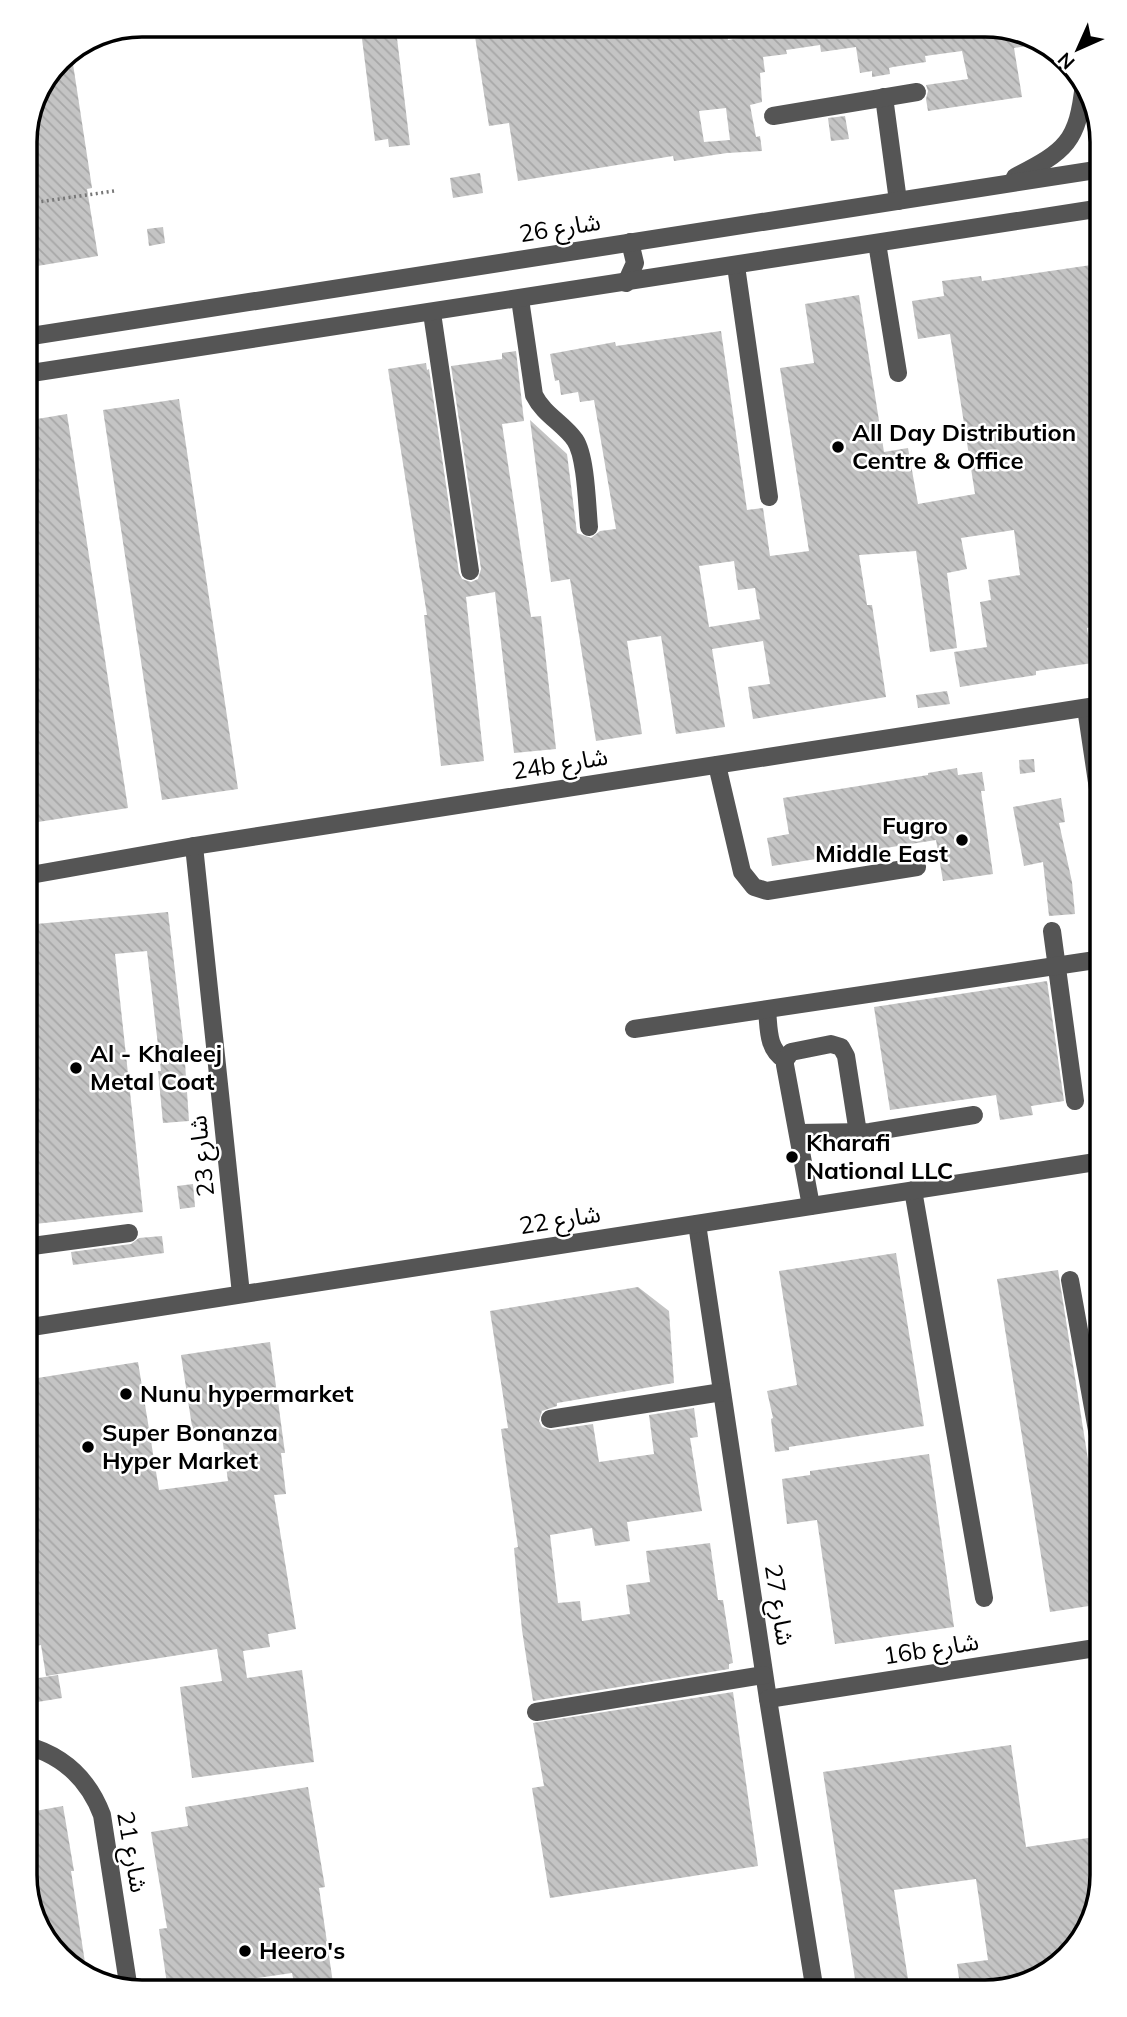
<svg xmlns="http://www.w3.org/2000/svg" width="1127" height="2017" font-family="Mulish,'Noto Sans Arabic',sans-serif">
<defs>
<pattern id="building-back-hatch" width="6" height="6" patternUnits="userSpaceOnUse" patternTransform="scale(1.75)"><rect width="6" height="6" fill="#c4c4c4"/><path d="M-1 5l2 2M0 0l6 6M5-1l2 2" fill="none" stroke="#a7a7a7"/></pattern>
</defs>
<rect width="100%" height="100%" fill="#fff"/>
<g fill="url(#building-back-hatch)" fill-rule="evenodd">
<path d="M993 25 1045 43 1014 48 1022 97 928 111 926 99 928 91 926 85 968 79 962 51 925 56 926 62 893 67 889 68 890 74 872 77V71L860 73 856 47 821 52 820 45 786 50 787 54 763 57 765 72 760 73 762 102 750 105 756 137 760 136 762 151 727 153 674 161 673 156 518 181 509 123 489 126 474 30 726 27 728 40 762 35 760 27ZM726 108 730 140 704 142 699 111Z"/>
<path d="M396 30 410 145 389 147 388 139 375 141 361 31Z"/>
<path d="M71 51 92 188 87 189 98 256 25 268V135L59 59Z"/>
<path d="M845 116 849 139 831 141 828 118Z"/>
<path d="M480 173 483 193 453 198 450 178Z"/>
<path d="M163 227 165 243 149 246 147 229Z"/>
<path d="M1098 264 1102 294V626L1087 628 1093 663 1036 671V675L960 687 954 652 987 647 980 602 991 600 988 580 1020 575 1014 530 961 538 967 569 947 573 957 648 930 652 916 551 859 555 867 605H872L886 697 753 719 748 687 770 684 763 641 712 649 725 727 676 734 661 636 627 641 642 734 596 741 570 579 551 582 530 420 567 454 577 533 591 538 600 531 616 529 594 400 580 402 578 392 561 395 559 380 555 381 550 354 615 342 616 346 721 331 747 510 763 508 770 556 809 551 780 368 814 363 805 304 859 295 884 452 908 448 918 504 975 494 950 334 918 339 912 301 944 296 942 281 981 276 982 281ZM734 561 738 590 755 588 760 619 709 627 699 566Z"/>
<path d="M516 351 524 421 502 424 531 617 541 616 556 749 514 753 495 592 466 597 484 761 441 766 424 615H427L388 369 426 363 427 370 429 369 459 573 462 579 471 582 478 579 481 569 451 366 502 359V353Z"/>
<path d="M179 399 238 789 162 800 103 410Z"/>
<path d="M67 414 128 808 25 824V729L38 727 25 641V421Z"/>
<path d="M947 691 950 704 918 708 916 695Z"/>
<path d="M1034 759 1035 772 1020 774 1019 760Z"/>
<path d="M957 768 958 775 982 772 985 791H981L993 874 943 881 936 840 772 866 767 838 789 834 783 798 928 775V773Z"/>
<path d="M1061 798 1065 822 1059 823 1072 882 1075 914 1049 916 1043 862 1024 866 1013 807Z"/>
<path d="M168 912 184 1048 189 1121 163 1123 158 1071H161L147 951 115 954 143 1212 26 1225 25 925Z"/>
<path d="M1047 981 1064 1101 1031 1106 1033 1115 1000 1120 996 1095 890 1110 874 1007Z"/>
<path d="M193 1184 195 1207 180 1209 177 1186Z"/>
<path d="M162 1236 164 1253 73 1265 71 1252 131 1244 139 1238Z"/>
<path d="M896 1253 924 1426 789 1447V1450L775 1452 771 1419 773 1418 767 1391 797 1385 779 1271Z"/>
<path d="M1058 1270 1102 1548V1604L1050 1612 997 1279Z"/>
<path d="M638 1287 669 1311 674 1383 557 1403V1406L542 1411 539 1421 542 1427 551 1430 593 1424 599 1462 654 1454 649 1415 694 1408 698 1437 690 1438 702 1511 627 1522 630 1541 595 1546 592 1528 550 1535 558 1603 580 1601 582 1621 630 1614 626 1585 650 1582 646 1551 710 1543 718 1600H723L733 1663 729 1664V1669L533 1701 522 1630 514 1548 518 1547 501 1429 508 1428 490 1311Z"/>
<path d="M270 1342 285 1453H281L286 1494 274 1495 296 1629 268 1634 270 1647 243 1651 247 1678 302 1670 314 1762 192 1778 180 1687 222 1681 217 1649 46 1676 41 1645 25 1648V1594L33 1593 25 1542V1380L138 1362 159 1490 228 1481 221 1429 193 1433 181 1355Z"/>
<path d="M929 1454 954 1627 835 1644 817 1520 787 1524 782 1479 810 1475V1471Z"/>
<path d="M58 1675 62 1698 25 1704V1680Z"/>
<path d="M733 1692 758 1866 550 1898 532 1788 544 1786 533 1723Z"/>
<path d="M1011 1745 1026 1847 1102 1836V1875L1083 1940 1037 1981 985 1992H961L957 1964 988 1960 976 1879 894 1890 910 1992H857L823 1772Z"/>
<path d="M308 1787 325 1887 319 1888 333 1983 295 1988 292 1973 168 1991 159 1929 167 1928 151 1832 188 1826 185 1807Z"/>
<path d="M63 1806 74 1871H71L87 1976 76 1972 36 1927 24 1875V1813Z"/>
</g>
<g fill="none" stroke-linecap="round" stroke-linejoin="round">
<path stroke="#777" stroke-width="3.5" stroke-dasharray="2 3.5" stroke-linecap="butt" d="M25 204 114 191"/>
<g stroke="#555" stroke-width="18">
<path d="M884 97 898 201"/>
<path d="M773 116 917 92"/>
<path d="M1015 177C1066 151 1078 142 1084 83"/>
<path d="M877 243 898 373"/>
<path d="M736 266 769 497"/>
<path d="M626 283 635 263 630 242"/>
<path d="M520 299 534 395C544 415 563 423 575 440 586 456 587 506 589 527"/>
<path d="M432 313 470 571"/>
<path d="M25 337 1102 169"/>
<path d="M25 374 1102 208"/>
<path d="M1086 708 1102 816"/>
<path d="M717 765 742 872 754 887 767 891 917 867"/>
<path d="M194 846 241 1294"/>
<path d="M25 876 194 846 1102 705"/>
<path d="M1052 931 1075 1101"/>
<path d="M767 1010C769 1029 767 1049 785 1060"/>
<path d="M634 1029 1102 959"/>
<path d="M798 1133 870 1132 974 1115"/>
<path d="M913 1190 984 1598"/>
<path d="M811 1206 785 1065V1060L791 1052 831 1044 841 1047 846 1056 858 1133"/>
<path d="M697 1224 768 1699 815 1992"/>
<path d="M25 1247 129 1233"/>
<path d="M1070 1280 1102 1458"/>
<path d="M25 1290 29 1327"/>
<path d="M25 1328 1102 1161"/>
<path d="M550 1419 722 1392"/>
<path d="M768 1699 1102 1647"/>
<path d="M536 1712 764 1675"/>
<path d="M25 1745C62 1755 88 1778 102 1815L129 1990"/>
</g>
</g>
<g fill="#000" stroke="#fff" stroke-width="2.5">
<circle cx="838" cy="447" r="7"/>
<circle cx="962" cy="840" r="7"/>
<circle cx="76" cy="1068" r="7"/>
<circle cx="792" cy="1157" r="7"/>
<circle cx="126" cy="1394" r="7"/>
<circle cx="88" cy="1447" r="7"/>
<circle cx="245" cy="1951" r="7"/>
</g>
<g text-anchor="middle" stroke-width="5" stroke-linejoin="round" paint-order="stroke">
<g font-size="24" fill="#000" stroke="#fff">
<text transform="translate(560 228) rotate(-9)" y="8">شارع 26</text>
<text transform="translate(560 764) rotate(-9)" y="8">24b شارع</text>
<text transform="translate(202 1156) rotate(-96)" y="8">شارع 23</text>
<text transform="translate(560 1220) rotate(-9)" y="8">شارع 22</text>
<text transform="translate(779 1605) rotate(81)" y="8">شارع 27</text>
<text transform="translate(931 1649) rotate(-9)" y="8">16b شارع</text>
<text transform="translate(132 1852) rotate(80)" y="8">شارع 21</text>
</g>
<g font-size="24" font-weight="bold" fill="#000" stroke="#fff" text-anchor="start">
<text x="852" y="441">All Day Distribution<tspan x="852" dy="28">Centre &amp; Office</tspan></text>
<text x="948" y="834" text-anchor="end">Fugro<tspan x="948" dy="28">Middle East</tspan></text>
<text x="90" y="1062">Al - Khaleej<tspan x="90" dy="28">Metal Coat</tspan></text>
<text x="806" y="1151">Kharafi<tspan x="806" dy="28">National LLC</tspan></text>
<text x="140" y="1402">Nunu hypermarket</text>
<text x="102" y="1441">Super Bonanza<tspan x="102" dy="28">Hyper Market</tspan></text>
<text x="259" y="1959">Heero's</text>
</g>
</g>
<path d="M0 0H1127V2017H0ZM142 37H985A105 105 0 0 1 1090 142V1875A105 105 0 0 1 985 1980H142A105 105 0 0 1 37 1875V142A105 105 0 0 1 142 37Z" fill="#fff" fill-rule="evenodd"/>
<path fill="none" stroke="#000" stroke-width="3.5" d="M142 37H985A105 105 0 0 1 1090 142V1875A105 105 0 0 1 985 1980H142A105 105 0 0 1 37 1875V142A105 105 0 0 1 142 37Z"/>
<g transform="translate(1078 49) rotate(225)" stroke="#ffffff" stroke-width="5" paint-order="stroke">
<path d="M0-5L12 26L0 18L-12 26Z" fill="#000000"/>
<text y="-10" font-size="19" font-weight="bold" text-anchor="middle" fill="#000000">N</text>
</g>
</svg>
